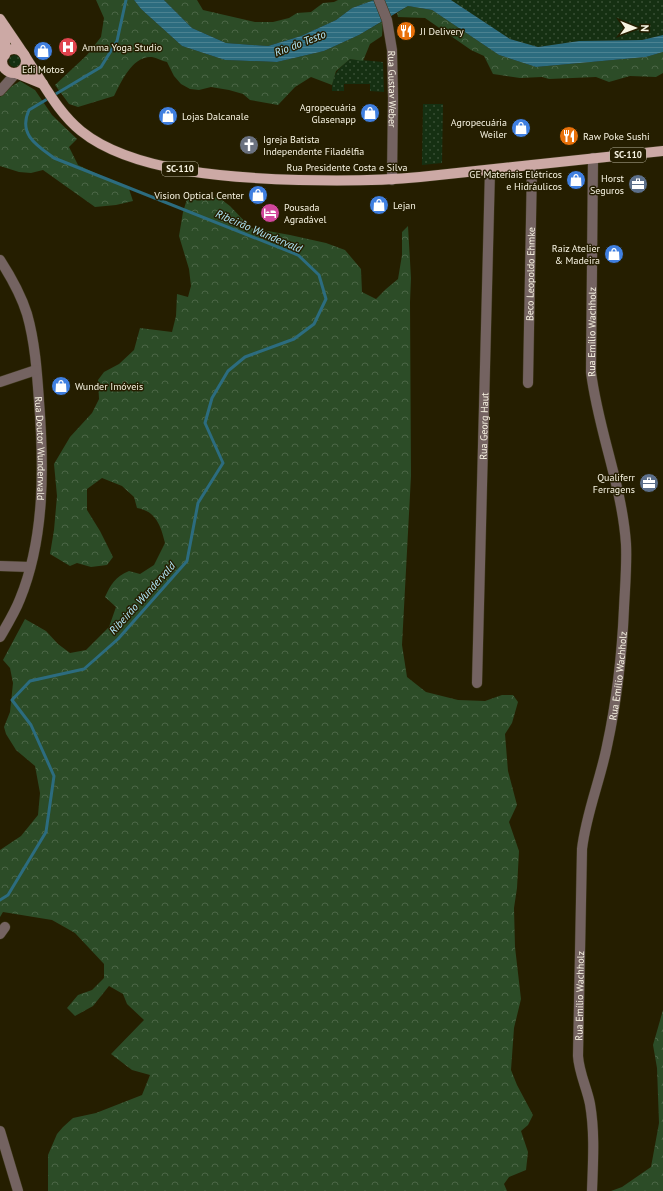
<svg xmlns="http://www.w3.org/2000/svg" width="663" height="1191" font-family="'PT Sans',sans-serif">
<defs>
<pattern id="grass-dots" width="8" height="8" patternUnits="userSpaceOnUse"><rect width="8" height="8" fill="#153012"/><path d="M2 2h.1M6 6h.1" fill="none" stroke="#384f34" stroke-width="1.8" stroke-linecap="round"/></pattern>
<pattern id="forest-crowns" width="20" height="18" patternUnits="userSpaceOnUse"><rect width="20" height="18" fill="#2c4c27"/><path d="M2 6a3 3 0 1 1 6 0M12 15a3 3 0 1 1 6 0" fill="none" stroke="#4b6646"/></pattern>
<pattern id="water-rules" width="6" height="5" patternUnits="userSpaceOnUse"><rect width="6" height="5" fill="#2c6c7f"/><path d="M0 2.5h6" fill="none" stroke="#4b8291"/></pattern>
</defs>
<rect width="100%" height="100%" fill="#251e00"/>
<g fill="url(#grass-dots)">
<path d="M451 0H663V35L642 40 579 41 538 47 510 39Z"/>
<circle cx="15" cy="61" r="6"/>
<path d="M350 59 383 62 384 92 370 91V84H344V91H332C332 74 338 69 350 59Z"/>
<path d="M423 104H443L442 163 422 165Z"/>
</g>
<g fill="url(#forest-crowns)">
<path d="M96 0H134L141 9 182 46 225 60 277 62 324 51 359 35 383 21 382 36 370 44 363 61 350 59 336 71 332 85 311 77 295 87 278 105 250 100 243 94 229 90 211 87 199 90 190 89 181 84 174 76 167 62C162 61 157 58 152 57 133 55 121 82 114 96L78 107 69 104 55 85 87 55 101 37 104 18Z"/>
<path d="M164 0H197L203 10 255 22H273L289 18 297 13 311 12 323 3 334 2 338 0H374L352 8 336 20 301 36 268 46 226 43 192 28Z"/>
<path d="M408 6 432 10 499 55 536 67 646 57 663 52V73L656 77 630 76 609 82 596 77 549 79 542 77 520 78 493 74 484 56 471 50 425 18 398 17 397 13Z"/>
<path d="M20 81 35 90 52 115 77 139 69 147 78 165 129 189 133 201 116 205 95 207 43 170 31 173 19 172 0 166V97L6 90Z"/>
<path d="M218 197 230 206 251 228 290 235 326 243 345 250 361 269 362 292 376 299 386 289 398 279 402 255V232L408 226 411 278 410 302 411 476 402 645 407 677 426 692 458 700 485 701 502 695H513L518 702 512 723 505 734 508 771 517 805 509 822 519 851 517 888 514 908 515 947 521 999 514 1028 511 1070 517 1085 533 1115 528 1125 521 1131 528 1152 526 1170 509 1177 504 1184 507 1191H48V1155L57 1134 63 1127 73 1118 96 1113 142 1095 150 1075 132 1070 111 1054 144 1020 127 1004 123 994 109 986 93 1006 75 1016 67 1008 78 995 92 990 104 978V964L75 933 52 920 3 912 0 917V850L21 836 38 815 40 793 35 766 16 750 6 734 4 727 10 712 13 683 10 668 3 660 25 619 46 631 58 644 70 653 86 650 109 627 116 607 105 597C111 584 115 577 129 571L140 574 154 565 165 543C161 526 156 511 137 508L134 497 122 486 102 478 87 489V510L100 531 113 557 107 565 91 567 77 563 70 566 50 554 54 530 57 496 54 464 70 437 92 413 99 399 98 380 104 372 119 364 134 350 140 328 172 332 176 316 177 294 188 297 191 286 189 269 179 236 183 212 187 199H199Z"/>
<path d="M663 1010V1191H611L622 1187 651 1167 659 1123 657 1068 653 1045Z"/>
</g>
<path fill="url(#water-rules)" d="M134 0H164L192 28 226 43 268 46 301 36 336 20 352 8 374 0H451L510 39 538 47 579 41 642 40 663 35V52L646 57 536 67 499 55 432 10 408 6 359 35 324 51 277 62 225 60 182 46 141 9Z"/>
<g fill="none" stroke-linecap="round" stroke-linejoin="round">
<path stroke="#2c6c7f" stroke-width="3" d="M0 900 8 895 46 832 54 776 31 725 12 700 30 681 84 669 118 639 187 561 198 503 223 463 205 423 212 398 228 371 245 357 294 339 314 324 326 299 319 275 298 255 54 158C36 145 18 134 29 110L101 67 117 41 126 0"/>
<defs>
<g id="minor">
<path id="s1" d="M379 0 387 20 392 50 393 98 392 180"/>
<path d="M0 65 3 58"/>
<path d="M0 91 16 73"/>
<path id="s2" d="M0 260C11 277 21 295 27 314 35 342 37 372 39 401 44 466 45 538 20 599 15 612 7 625 0 637"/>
<path d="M0 382 36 370"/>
<path id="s3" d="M528 383 532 165"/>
<path d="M0 566 30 567"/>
<path id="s4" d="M477 683 490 170"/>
<path d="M0 934 5 927"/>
<path d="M0 1131 18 1191"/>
<path id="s5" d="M592 1191C593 1162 595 1133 590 1104 587 1088 579 1073 578 1056L582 849C586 814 600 781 607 746 617 700 622 655 624 608 625 587 627 565 626 544 622 485 598 430 591 372L593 158"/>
</g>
<g id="major">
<path d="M0 19C10 34 21 49 30 64 46 88 59 113 81 131 133 173 235 178 299 180 340 181 380 181 420 177L663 151"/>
<circle cx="14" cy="61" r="12"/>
<path d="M5 55V27"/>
<path d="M16 73 43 84"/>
</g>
</defs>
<use href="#minor" stroke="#3e381b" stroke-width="11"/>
<use href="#major" stroke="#3e381b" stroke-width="11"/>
<use href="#minor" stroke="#746361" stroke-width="10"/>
<use href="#major" stroke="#cca9a5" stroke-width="10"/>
</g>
<defs>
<symbol id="restaurant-disc" viewBox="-11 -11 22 22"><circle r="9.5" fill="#e8710a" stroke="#251e00"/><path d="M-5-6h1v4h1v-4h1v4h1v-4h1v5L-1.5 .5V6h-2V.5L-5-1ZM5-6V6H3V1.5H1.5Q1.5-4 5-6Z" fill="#fff"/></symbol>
<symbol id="hospital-disc" viewBox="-11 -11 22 22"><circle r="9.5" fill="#e0444e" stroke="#251e00"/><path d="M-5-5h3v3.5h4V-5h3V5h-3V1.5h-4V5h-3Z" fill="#fff"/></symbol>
<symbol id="shop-disc" viewBox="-11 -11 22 22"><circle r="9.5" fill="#3f7fe0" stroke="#251e00"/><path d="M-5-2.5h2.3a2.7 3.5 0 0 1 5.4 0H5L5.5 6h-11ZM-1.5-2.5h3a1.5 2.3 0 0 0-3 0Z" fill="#fff"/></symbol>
<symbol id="church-disc" viewBox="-11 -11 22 22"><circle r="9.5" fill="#6b7280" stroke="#251e00"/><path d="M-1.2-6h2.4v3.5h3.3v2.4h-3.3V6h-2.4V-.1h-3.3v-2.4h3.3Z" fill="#fff"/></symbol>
<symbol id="office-disc" viewBox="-11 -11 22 22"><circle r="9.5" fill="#5c6f8a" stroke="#251e00"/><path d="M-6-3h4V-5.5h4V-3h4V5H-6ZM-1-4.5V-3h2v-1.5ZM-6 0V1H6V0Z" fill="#fff"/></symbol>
<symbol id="hotel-disc" viewBox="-11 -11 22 22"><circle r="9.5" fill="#d1479c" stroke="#251e00"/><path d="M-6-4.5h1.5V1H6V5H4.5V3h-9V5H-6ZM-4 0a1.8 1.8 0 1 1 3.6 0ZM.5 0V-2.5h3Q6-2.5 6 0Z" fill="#fff"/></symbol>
</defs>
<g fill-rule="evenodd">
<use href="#restaurant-disc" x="395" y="20" width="22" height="22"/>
<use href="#hospital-disc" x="57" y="36" width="22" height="22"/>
<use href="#shop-disc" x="32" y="40" width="22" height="22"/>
<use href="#shop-disc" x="359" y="102" width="22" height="22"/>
<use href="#shop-disc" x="157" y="105" width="22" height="22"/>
<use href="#shop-disc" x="510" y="117" width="22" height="22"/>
<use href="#restaurant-disc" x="558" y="125" width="22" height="22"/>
<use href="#church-disc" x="238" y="134" width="22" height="22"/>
<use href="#shop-disc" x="565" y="169" width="22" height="22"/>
<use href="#office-disc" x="627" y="173" width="22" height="22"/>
<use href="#shop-disc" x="247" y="184" width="22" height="22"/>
<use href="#shop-disc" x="368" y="194" width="22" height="22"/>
<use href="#hotel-disc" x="259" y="202" width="22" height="22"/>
<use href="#shop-disc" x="603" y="243" width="22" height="22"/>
<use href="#shop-disc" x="50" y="375" width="22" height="22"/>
<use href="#office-disc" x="638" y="472" width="22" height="22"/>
</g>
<g text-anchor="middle" stroke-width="3" stroke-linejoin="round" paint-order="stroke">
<g fill="#251e00" stroke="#b9b49e" stroke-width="1">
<rect x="610" y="148" width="36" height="14" rx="3"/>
<rect x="162" y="162" width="36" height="14" rx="3"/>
</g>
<g font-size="9" font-weight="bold" fill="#f8f4e2">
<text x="628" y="158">SC-110</text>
<text x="180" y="172">SC-110</text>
</g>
<g font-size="10" fill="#f8f4e2" stroke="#251e00" text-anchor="start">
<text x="420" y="35">JI Delivery</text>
<text x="82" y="51">Amma Yoga Studio</text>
<text x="43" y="73" text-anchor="middle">Edi Motos</text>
<text x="356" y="111" text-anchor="end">Agropecuária<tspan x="356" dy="12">Glasenapp</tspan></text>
<text x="182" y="120">Lojas Dalcanale</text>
<text x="507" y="126" text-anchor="end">Agropecuária<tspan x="507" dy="12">Weiler</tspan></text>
<text x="583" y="140">Raw Poke Sushi</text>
<text x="263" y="143">Igreja Batista<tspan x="263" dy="12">Independente Filadélfia</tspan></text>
<text x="562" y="178" text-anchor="end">GE Materiais Elétricos<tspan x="562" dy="12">e Hidráulicos</tspan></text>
<text x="624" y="182" text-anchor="end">Horst<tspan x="624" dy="12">Seguros</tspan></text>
<text x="244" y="199" text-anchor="end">Vision Optical Center</text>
<text x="393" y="209">Lejan</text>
<text x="284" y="211">Pousada<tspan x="284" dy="12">Agradável</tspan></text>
<text x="600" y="252" text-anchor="end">Raiz Atelier<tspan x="600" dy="12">&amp; Madeira</tspan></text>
<text x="75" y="390">Wunder Imóveis</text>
<text x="635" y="481" text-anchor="end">Qualiferr<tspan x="635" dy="12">Ferragens</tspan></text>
</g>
<g font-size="10" fill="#f8f4e2" stroke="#251e00">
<text dy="4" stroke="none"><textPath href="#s1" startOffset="91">Rua Gustav Weber</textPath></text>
<text x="347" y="171">Rua Presidente Costa e Silva</text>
<text dy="4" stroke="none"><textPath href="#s3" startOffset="109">Beco Leopoldo Ehmke</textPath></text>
<text dy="4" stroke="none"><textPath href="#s5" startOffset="869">Rua Emílio Wachholz</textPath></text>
<text dy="4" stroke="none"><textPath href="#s4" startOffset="257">Rua Georg Haut</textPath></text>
<text dy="4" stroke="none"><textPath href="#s2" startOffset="196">Rua Doutor Wunderwald</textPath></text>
<text dy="4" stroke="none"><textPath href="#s5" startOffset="521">Rua Emílio Wachholz</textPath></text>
<text dy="4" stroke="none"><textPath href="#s5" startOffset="197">Rua Emílio Wachholz</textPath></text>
</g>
<g font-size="11" font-style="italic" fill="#b4ebfd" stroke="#251e00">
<text transform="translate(300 43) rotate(-21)" y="4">Rio do Testo</text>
<text transform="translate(259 231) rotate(23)" y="4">Ribeirão Wundervald</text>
<text transform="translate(142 598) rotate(-48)" y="4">Ribeirão Wundervald</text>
</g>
</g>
<g transform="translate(635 28) rotate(91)" stroke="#251e00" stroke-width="3" paint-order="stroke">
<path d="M0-3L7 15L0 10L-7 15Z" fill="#f8f4e2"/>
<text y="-6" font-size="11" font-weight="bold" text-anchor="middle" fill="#f8f4e2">N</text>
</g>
</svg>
